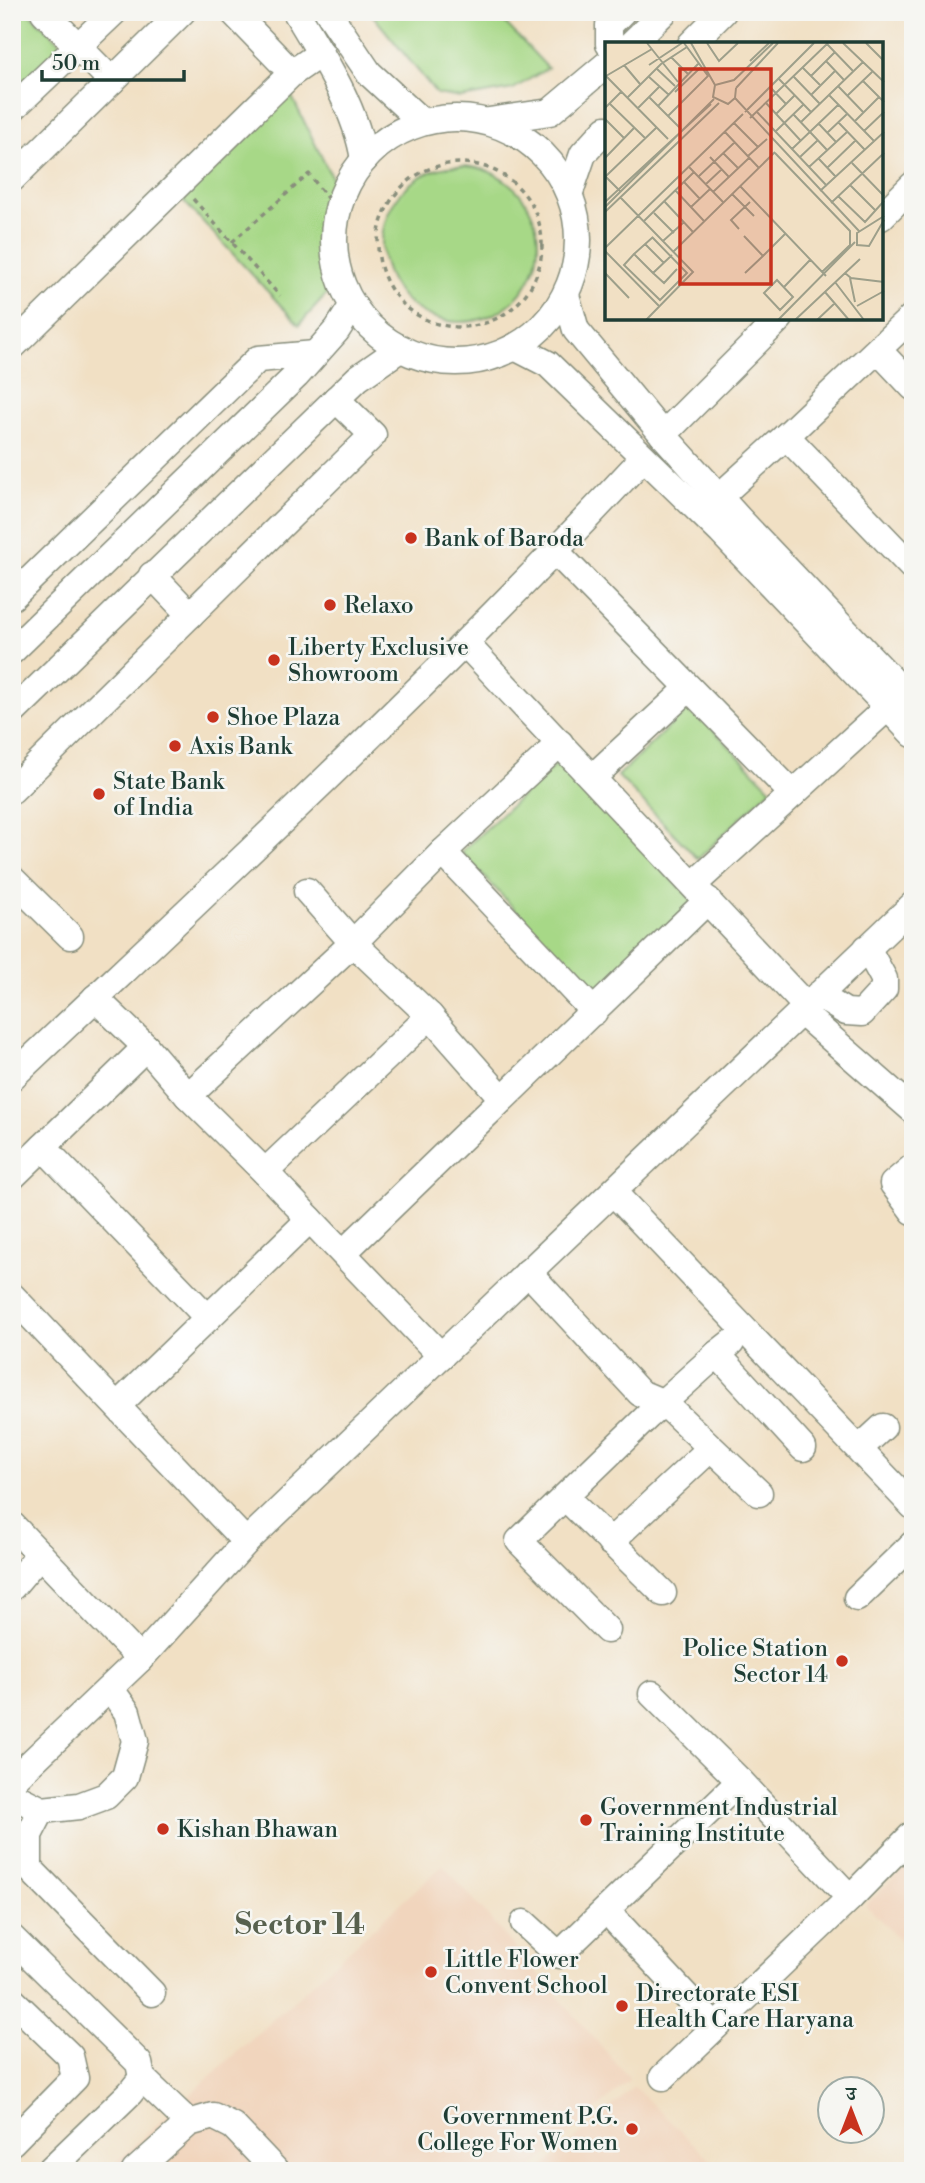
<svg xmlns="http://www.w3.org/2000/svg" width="925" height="2183" font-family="'Libre Bodoni','Noto Serif Devanagari',serif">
<rect width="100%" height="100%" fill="#f6f6f2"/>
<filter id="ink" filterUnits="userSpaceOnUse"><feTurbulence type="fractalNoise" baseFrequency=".0143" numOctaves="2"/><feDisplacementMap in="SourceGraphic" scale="14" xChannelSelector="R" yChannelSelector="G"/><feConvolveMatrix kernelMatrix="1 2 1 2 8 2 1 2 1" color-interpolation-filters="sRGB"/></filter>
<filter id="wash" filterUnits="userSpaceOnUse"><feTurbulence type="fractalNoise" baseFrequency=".00686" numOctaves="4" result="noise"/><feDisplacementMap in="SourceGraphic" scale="28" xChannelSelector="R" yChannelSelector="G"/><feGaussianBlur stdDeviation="1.57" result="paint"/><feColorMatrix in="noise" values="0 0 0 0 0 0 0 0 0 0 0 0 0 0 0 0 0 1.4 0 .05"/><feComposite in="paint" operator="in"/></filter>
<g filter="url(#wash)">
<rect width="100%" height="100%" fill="#f1e0c4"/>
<g fill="#f1d5bd">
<path d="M913 1859V1954L866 1905Z"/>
<path d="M443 1865 630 2079 529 2171H106Z"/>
<path d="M634 2087 722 2171H539Z"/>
</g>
<g fill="#a7d887" stroke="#638a5e" stroke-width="2">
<path d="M12 12H28L62 44 12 95Z"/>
<path d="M370 12H495L548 68 513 89 461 98 437 94Z"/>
<path d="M289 91 337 188 327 294 299 325 179 196Z"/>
<circle cx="460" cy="244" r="78"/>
<path d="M690 706 771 789 698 859 618 776Z"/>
<path d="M556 764 695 902 595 995 461 852Z"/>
</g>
</g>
<g filter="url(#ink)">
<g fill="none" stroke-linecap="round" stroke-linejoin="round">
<defs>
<g id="minor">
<path d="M44 12 112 81"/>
<path d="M233 12 292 73"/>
<path d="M296 12C322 55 357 110 364 160"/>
<path d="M328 12 369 73 422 122"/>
<path d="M609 44V25L622 12"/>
<path d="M631 44 664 12"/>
<path d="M691 44 723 12"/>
<path d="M12 109 114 12"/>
<circle cx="456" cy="240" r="122"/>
<path d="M489 121 550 112 606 65"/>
<path d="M12 179 182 12"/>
<path d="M570 192 583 154 606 129"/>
<path d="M881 217 913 185"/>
<path d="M566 295 576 330 663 435 739 519 913 702"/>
<path d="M12 347 292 73 321 53"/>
<path d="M515 347 548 364 721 532 913 734"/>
<path d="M878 350 913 387"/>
<path d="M663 435 780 318"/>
<path d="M786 436 913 568"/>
<path d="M719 497 786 436 913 316"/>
<path d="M556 552 793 794"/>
<path d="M152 575 190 615"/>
<path d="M12 597 258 359 315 354"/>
<path d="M465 643 806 1006"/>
<path d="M12 651 296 376 337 330 353 305"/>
<path d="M12 713 358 378 401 348"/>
<path d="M593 777 689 688"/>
<path d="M12 790 373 435 336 399"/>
<path d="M443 852 594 1012"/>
<path d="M12 879 70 936"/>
<path d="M693 885 887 708"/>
<path d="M307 891 353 943 430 1016 502 1098"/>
<path d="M818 995 846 1012 862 1013 884 989V979L867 948"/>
<path d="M95 998 146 1047 188 1096 265 1172 441 1356"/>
<path d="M801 1012 913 1110"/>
<path d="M12 1077C226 874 443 674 643 458"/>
<path d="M188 1096 353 943 443 852 560 743"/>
<path d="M43 1147 208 1318"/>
<path d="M913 1167 893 1184 913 1211"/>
<path d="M265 1172 430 1016"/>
<path d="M12 1177 146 1047"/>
<path d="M613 1192 913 1506"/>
<path d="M343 1253 708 900"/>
<path d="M528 1272 640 1393 664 1403 759 1493"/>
<path d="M12 1296 246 1542"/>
<path d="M731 1343 717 1354 803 1448"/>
<path d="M117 1406 310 1219"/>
<path d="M859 1449 883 1427"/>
<path d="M565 1497 663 1593"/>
<path d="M12 1525 140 1659"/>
<path d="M610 1542 711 1448"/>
<path d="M12 1587 40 1554"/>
<path d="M857 1598 913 1544"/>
<path d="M607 1630 519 1541 648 1416 717 1354"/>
<path d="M652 1694 740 1781 850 1898 913 1834"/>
<path d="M12 1781 140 1659 246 1542 913 905"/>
<path d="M12 1795 42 1810 79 1806 106 1796 125 1777 135 1741 127 1712 110 1688"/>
<path d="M42 1810 29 1835V1868L152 1993"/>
<path d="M617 1922 715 2027"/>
<path d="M524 1923 559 1955 740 1781"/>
<path d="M12 1938 139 2063 142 2078 189 2123"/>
<path d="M12 2000 70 2056 75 2078 12 2142"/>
<path d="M663 2077 850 1898"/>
<path d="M49 2171 130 2093 142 2078"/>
<path d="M135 2171 189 2123 213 2116 233 2126 276 2171"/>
</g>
</defs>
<use href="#minor" stroke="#888e7c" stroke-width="29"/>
<g stroke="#888e7c" stroke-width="3.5" stroke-dasharray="5 5" stroke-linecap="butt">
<path d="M437 107 471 112"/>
<circle cx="460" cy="245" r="82"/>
<path d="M193 199 280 296"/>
<path d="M232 242 309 174 330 202"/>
</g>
<use href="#minor" stroke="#fff" stroke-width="26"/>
</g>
</g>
<g fill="#c8321e" stroke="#f6f6f2" stroke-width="2.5">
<circle cx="411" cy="538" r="7"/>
<circle cx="330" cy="605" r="7"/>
<circle cx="274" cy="660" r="7"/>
<circle cx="213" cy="717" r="7"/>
<circle cx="175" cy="746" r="7"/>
<circle cx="99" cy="794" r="7"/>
<circle cx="842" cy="1661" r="7"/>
<circle cx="586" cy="1820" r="7"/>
<circle cx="163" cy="1829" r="7"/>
<circle cx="431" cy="1972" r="7"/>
<circle cx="622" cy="2006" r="7"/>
<circle cx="632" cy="2129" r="7"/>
</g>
<g text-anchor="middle" stroke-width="5" stroke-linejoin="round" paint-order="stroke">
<g font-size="23" fill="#1f3d34" stroke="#f6f6f2" text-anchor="start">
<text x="425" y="546">Bank of Baroda</text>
<text x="344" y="613">Relaxo</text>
<text x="288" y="655">Liberty Exclusive<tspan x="288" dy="26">Showroom</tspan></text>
<text x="227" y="725">Shoe Plaza</text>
<text x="189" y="754">Axis Bank</text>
<text x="113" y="789">State Bank<tspan x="113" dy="26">of India</tspan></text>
<text x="828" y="1656" text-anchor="end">Police Station<tspan x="828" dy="26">Sector 14</tspan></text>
<text x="600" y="1815">Government Industrial<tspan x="600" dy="26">Training Institute</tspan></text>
<text x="177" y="1837">Kishan Bhawan</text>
<text x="445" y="1967">Little Flower<tspan x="445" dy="26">Convent School</tspan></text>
<text x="636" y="2001">Directorate ESI<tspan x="636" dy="26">Health Care Haryana</tspan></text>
<text x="618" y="2124" text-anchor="end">Government P.G.<tspan x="618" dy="26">College For Women</tspan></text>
</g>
<g font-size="30" font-weight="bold" fill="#58614e" stroke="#f6f6f2">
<text x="300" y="1934">Sector 14</text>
</g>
</g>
<g transform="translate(605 42)">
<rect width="278" height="278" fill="#f1e0c4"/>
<path fill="none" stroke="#9d9f8a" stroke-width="2" d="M42 1 73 40M86 1 110 43M102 1 114 19 133 1M238 1 279 40M261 1 278 18M222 2 248 29M66 15 83 32M145 19 164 1M221 19 239 38M19 23 35 42M44 23 77 1M51 26 70 44M198 26 216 44M0 33 63 97M1 34 47 7M43 34 64 53M206 34 230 10M189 35 215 62M173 36 206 70M258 39 279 60M233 44 259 71M165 45 181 62M131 46 130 56 123 62 108 55 110 43 129 38 168 1M131 46 173 1M70 50 95 26M206 53 230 29M224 53 269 99M242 54 267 30M44 55 76 87M22 56 56 22 82 5M130 56 254 189M4 61 40 96M161 61 196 99M53 64 93 22M0 66 16 50M33 66 55 44M140 70 209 1M152 70 222 144M171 72 190 53M189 73 222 108M63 74 103 34 79 1M145 76 223 1M0 77 19 96M250 79 274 55M196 80 258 20M233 80 260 108M129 81 153 105M214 82 231 100M171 89 199 62M259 89 279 70M120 90 154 126M222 91 242 72M187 107 233 63M118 111 133 126M170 111 245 189V203L217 230M143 114 162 97M105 115 124 135M195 115 213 98M0 116 29 86M214 117 231 135M247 121 279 154M84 125 118 160M204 125 242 90M222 126 251 98M0 134 15 149M0 135 51 86M93 135 130 100M79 140 95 157M101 142 117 127M245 143 270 168M135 144 221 234M70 148 99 179M215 149 279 90M108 150 144 116M127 152 149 174M233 154 260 180 279 159M15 155 88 230 41 278M59 159 88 190M0 160 106 62M226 161 279 111M0 165 109 57M86 165 105 147M0 170 114 61M49 171 69 191M279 174 252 191V203L264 204 279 178M39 179 89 130M134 187 126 178 145 160M139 194 158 214 180 192M48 195 29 212 48 231 67 213M58 199 79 180M40 202 59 221M0 206 138 72M0 209 54 264M68 210 170 110M29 212 19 223 55 258 82 231 47 195M0 231 24 256M48 231 59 241 72 227M140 231 158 214M240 231 246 236 279 240M245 236 250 260M172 238 188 255 175 268 159 251ZM230 240 259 278M179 245 205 218M220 250 244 278M252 264 279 249M173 278 250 200M190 278 255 217M212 278 230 261"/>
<path fill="#c8321e" fill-opacity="0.15" stroke="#c8321e" stroke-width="3.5" d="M75 27H166V242H75Z"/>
<rect width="278" height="278" fill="none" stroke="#1f3d34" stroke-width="3.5"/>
</g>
<rect width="925" height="2183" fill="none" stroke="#f6f6f2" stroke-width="42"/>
<g transform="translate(851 2110)"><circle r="33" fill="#f6f6f2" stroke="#a0aca6" stroke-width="2"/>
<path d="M0-5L12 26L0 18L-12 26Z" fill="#c8321e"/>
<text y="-10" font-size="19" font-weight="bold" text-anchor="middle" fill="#1f3d34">उ</text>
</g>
<path d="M42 70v10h142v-10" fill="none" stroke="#1f3d34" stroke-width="3.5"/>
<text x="52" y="70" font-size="21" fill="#1f3d34" stroke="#f6f6f2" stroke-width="5" paint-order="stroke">50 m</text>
</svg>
